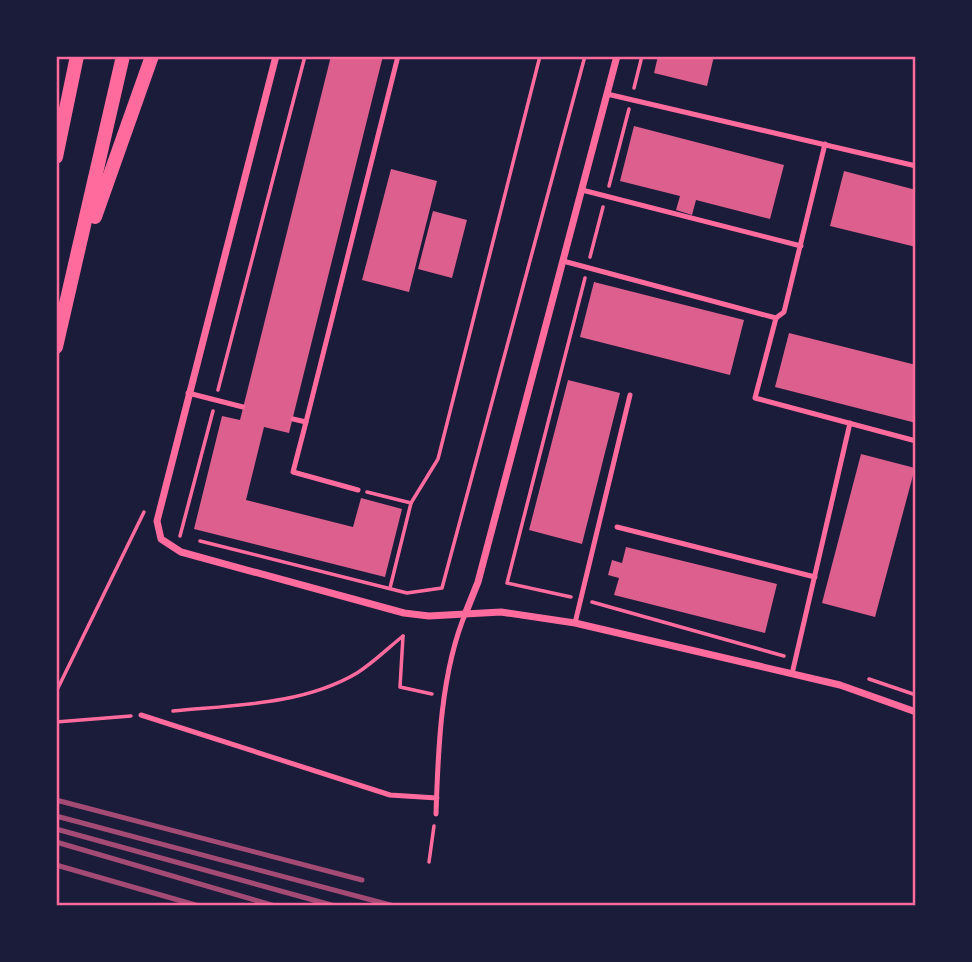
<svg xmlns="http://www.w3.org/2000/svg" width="972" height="962" font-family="'Sofia Sans Condensed',sans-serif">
<rect width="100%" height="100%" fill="#1b1b3a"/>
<g fill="#dd5f8e">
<path d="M331 56H383L289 433 264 427 246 500 353 527 361 498 402 509 385 577 194 529 222 416 240 420Z"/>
<path d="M658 56H714L707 86 654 73Z"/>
<path d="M634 126 784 165 770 219 696 200 692 215 676 210 680 196 620 181Z"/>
<path d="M391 169 437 181 409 292 362 280Z"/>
<path d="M844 171 916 190V247L830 226Z"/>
<path d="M433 211 467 220 452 278 418 269Z"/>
<path d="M594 282 744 320 730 375 580 337Z"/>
<path d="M789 333 916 365V423L775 387Z"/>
<path d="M568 380 620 393 582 544 529 530Z"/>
<path d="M861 454 915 468 875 617 822 603Z"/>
<path d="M626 547 777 584 765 633 614 595 619 578 608 575 612 560 622 563Z"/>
</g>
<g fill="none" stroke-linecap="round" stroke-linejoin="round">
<g stroke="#ff6b9d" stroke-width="3.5">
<path d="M634 88 642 56"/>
<path d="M609 186 629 109"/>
<path d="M590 257 603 207"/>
<path d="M218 390 305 56"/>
<path d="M367 492 411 503 390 588"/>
<path d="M411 503 438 459 540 56"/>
<path d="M180 536 213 411"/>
<path d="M200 541 407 593 442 588 585 56"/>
<path d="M571 597 507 583 585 278"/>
<path d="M592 602 784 656"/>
<path d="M403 636 400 687 432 694"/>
<path d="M869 679 916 695"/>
<path d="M56 692 144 512"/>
<path d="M173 711C234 705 303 705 357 673 373 663 388 648 403 636"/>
<path d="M56 722 131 716"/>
<path d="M429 862 434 826"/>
</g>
<g stroke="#ff6b9d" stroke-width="5">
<path d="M607 94 916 166"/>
<path d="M582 190 801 246"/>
<path d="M563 261 776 318 755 398 916 441"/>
<path d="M776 318 784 312 825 144"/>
<path d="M188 393 243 407"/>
<path d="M293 419 306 422 398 56"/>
<path d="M306 422 293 472 358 490"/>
<path d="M617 527 815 577"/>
<path d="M575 623 630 395"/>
<path d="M792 674 850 423"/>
<path d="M141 715 390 795 437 798"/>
<path d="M436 814C438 749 441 671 466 612"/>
</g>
<g stroke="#ff6b9d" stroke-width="7">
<path d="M276 56 157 521 161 539 181 552 404 613 429 616 501 612 575 623 840 685 916 712"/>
<path d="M466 612 478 582 617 56"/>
</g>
<g stroke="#ff6b9d" stroke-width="14">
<path d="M56 157 77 56"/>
<path d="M95 217 152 56"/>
<path d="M56 347 123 56"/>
</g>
<g stroke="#a44b75" stroke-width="5">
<path d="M56 800 362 880"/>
<path d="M56 816 394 906"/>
<path d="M56 829 335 906"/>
<path d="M56 842 275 906"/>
<path d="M56 865 199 906"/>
</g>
</g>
<rect width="972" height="962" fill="none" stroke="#1b1b3a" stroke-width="116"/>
<rect x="58" y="58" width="856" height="846" fill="none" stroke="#ff6b9d" stroke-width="2.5"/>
</svg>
